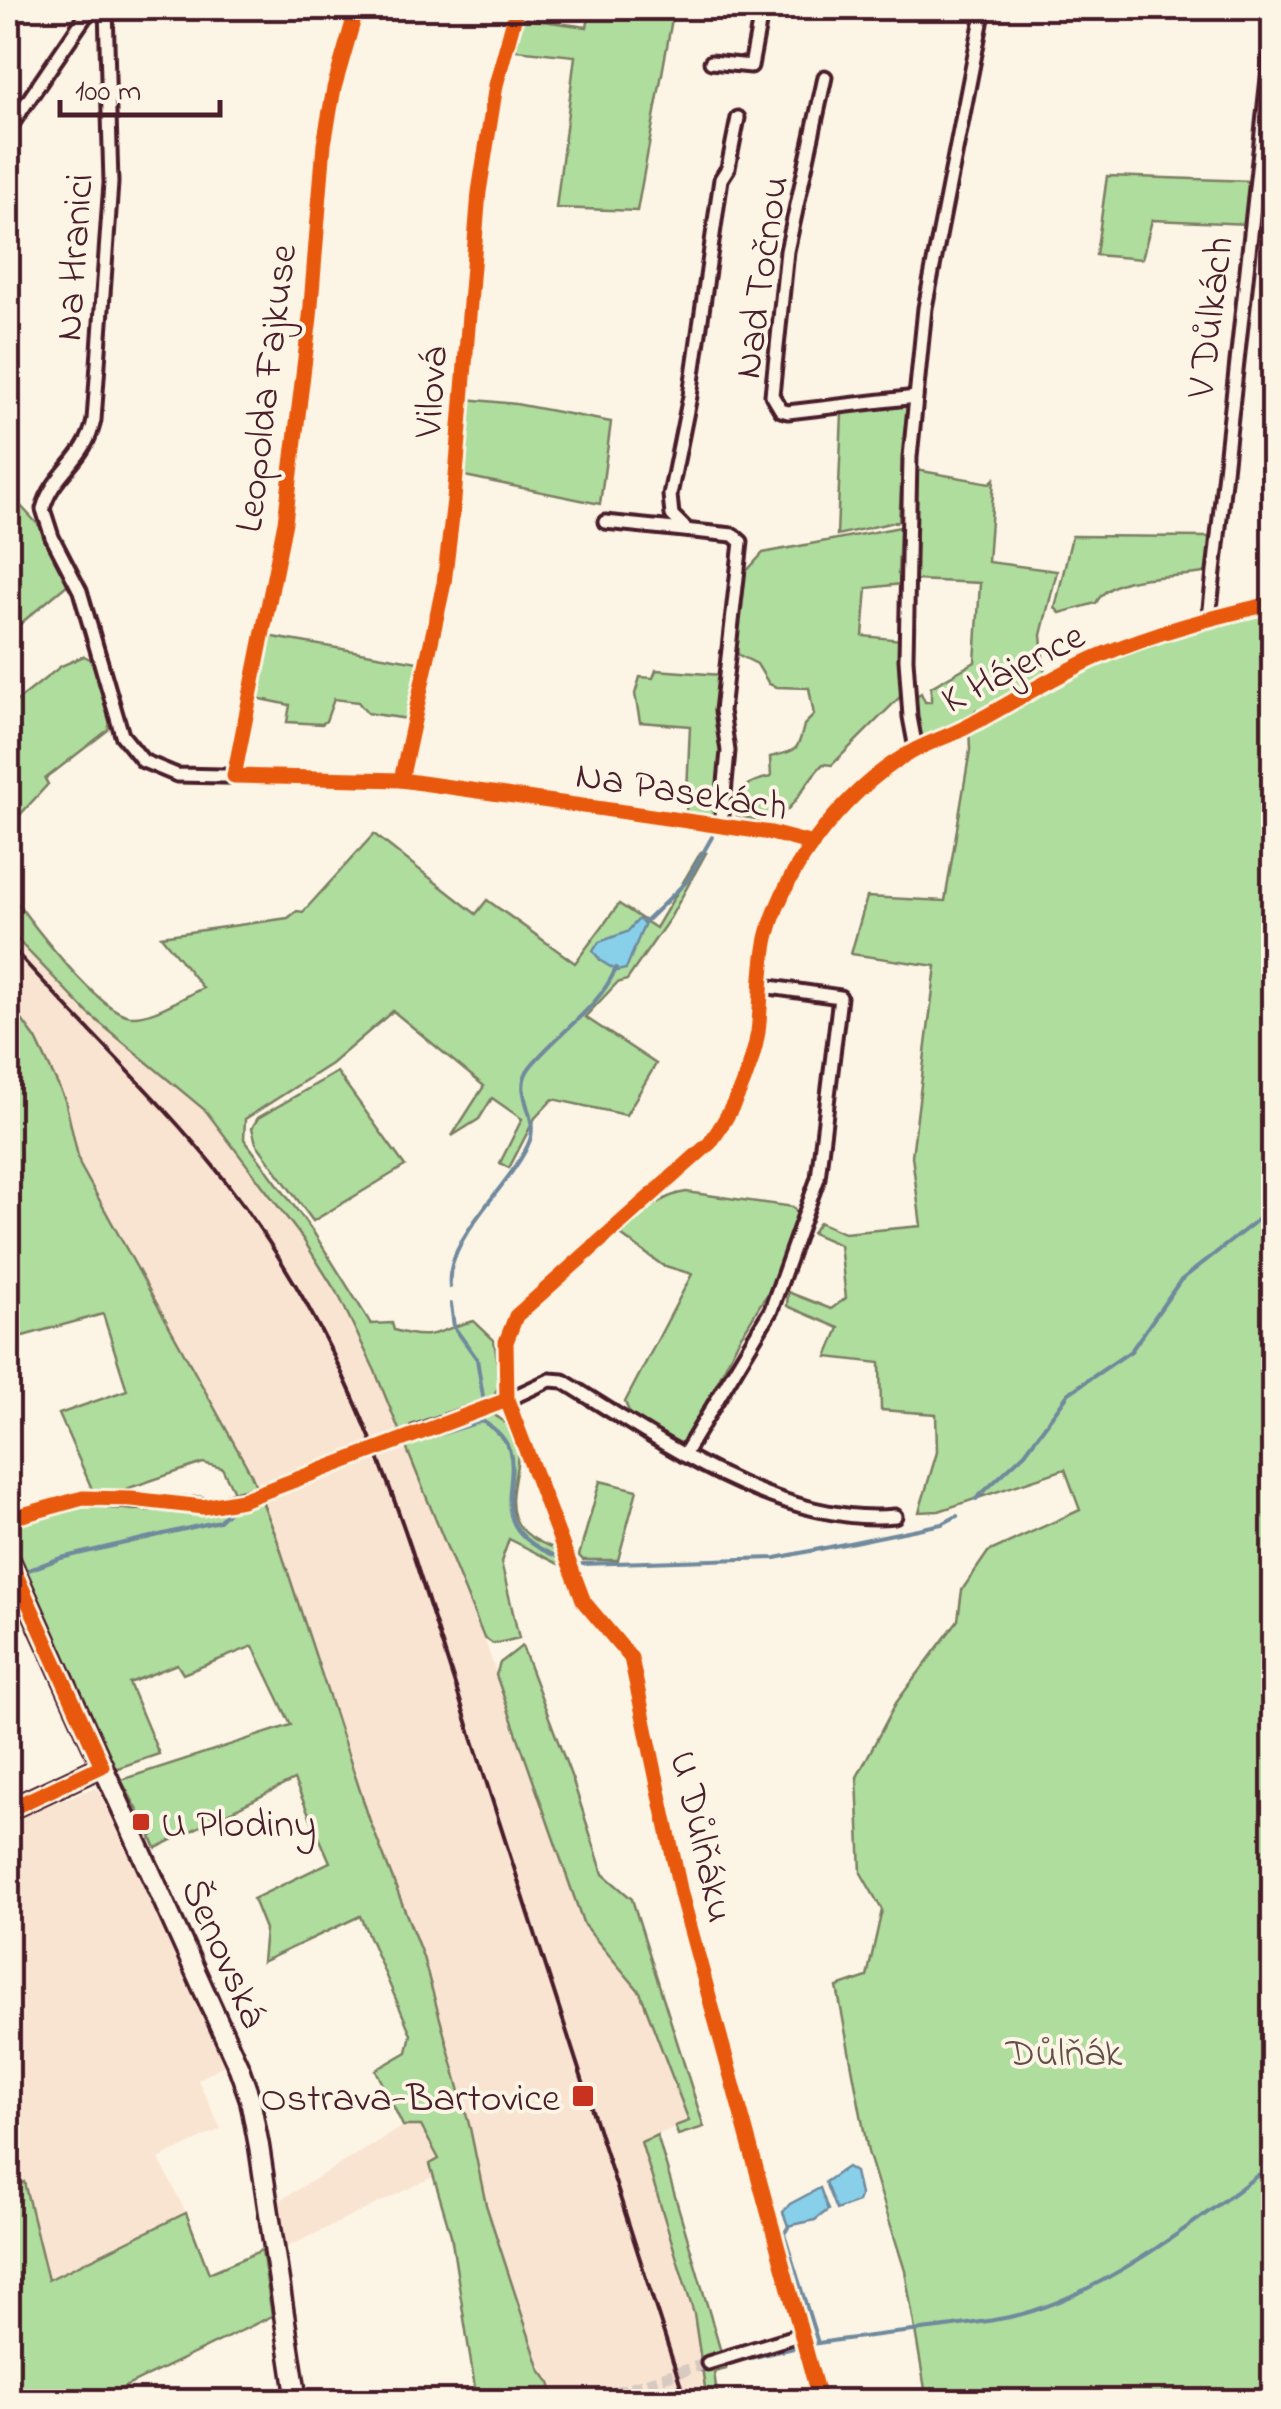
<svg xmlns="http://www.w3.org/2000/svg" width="1281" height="2409" font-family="'Indie Flower',sans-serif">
<rect width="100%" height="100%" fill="#fcf5e5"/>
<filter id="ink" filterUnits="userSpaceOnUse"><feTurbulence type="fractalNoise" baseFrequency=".01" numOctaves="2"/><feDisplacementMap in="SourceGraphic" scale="20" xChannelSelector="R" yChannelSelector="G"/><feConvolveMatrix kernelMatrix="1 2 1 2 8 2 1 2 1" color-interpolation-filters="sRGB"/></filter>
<g filter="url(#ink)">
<g fill="#f9e4d2">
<path d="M8 930 89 1014 206 1111 303 1239 340 1298 401 1430 484 1638 584 1925 640 1991 690 2121 641 2142 694 2314 707 2401H556L550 2383 540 2370 486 2205 470 2128 423 1957 370 1821 251 1474 114 1232 80 1165 65 1100 36 1039 8 1001Z"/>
<path d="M93 1788 101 1791 224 2065 198 2080 221 2129 159 2159 186 2213 48 2281 24 2183 8 2188V1821Z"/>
<path d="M403 2126H421L439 2159 430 2165 433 2177 283 2249 277 2202Z"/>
</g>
<g fill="#aedd9d" stroke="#7c7e64" stroke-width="2.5">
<path d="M591 8H674L637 211 556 208 575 56 505 49 514 17 587 27Z"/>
<path d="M1107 176 1251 181 1249 224 1152 220 1142 259 1096 255Z"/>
<path d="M466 399 516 404 611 422 600 504 460 475 462 449 467 447 462 443Z"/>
<path d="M907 406 899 521 837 535 842 413Z"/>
<path d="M916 470 990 483 994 479 988 562 1057 571 1041 635 1045 678 978 715 976 710 967 721 922 739 919 736 912 699 921 693 925 702H931V687L975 662 980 583 915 580Z"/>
<path d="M19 504 44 531 69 577 68 584 8 634V507Z"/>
<path d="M900 527 898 574 903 575 901 584 867 588 863 636 902 640 900 697 832 765 823 764C793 794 791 834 737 815 736 787 746 782 771 777L770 757C797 750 798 752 804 725L814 715 809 688 777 687 769 684 757 664 739 655 735 648 744 574 763 553Z"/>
<path d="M1072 536 1209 537 1208 572C1175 580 1114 570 1096 603L1060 613 1055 608Z"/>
<path d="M1273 603V2401H927L905 2271 868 2152 837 1987 867 1977 882 1910 861 1873 857 1777 896 1703 958 1620 962 1590 988 1552 1080 1510 1065 1469 939 1511 919 1512 937 1452 936 1414 881 1410 880 1363 827 1357 839 1328 787 1306 788 1292 831 1309 846 1298 840 1245 812 1233 819 1222 844 1233 921 1226 912 1156 936 966 851 954 867 897 945 901 970 750 969 726 1099 656Z"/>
<path d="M267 636 418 662 408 719 367 713 358 702 334 699 326 721 322 724 287 722 290 705 256 698Z"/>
<path d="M84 656 94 661 111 719 108 730 45 779 48 784 8 828V701L12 705 61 666Z"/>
<path d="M656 670 720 675 717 708 721 748 716 818 686 814 690 726 640 722 635 694 640 677 653 678Z"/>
<path d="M374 834 476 914 487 900 575 963 619 904 656 928 701 852 706 853 670 918 627 980 617 983 585 1017 656 1064 626 1115 553 1099 535 1118 509 1168 500 1163 522 1119 492 1098 479 1119 452 1136 484 1086 393 1011 331 1064 245 1119 244 1139 314 1233 371 1324 392 1323 394 1330C436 1343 437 1329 474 1321L494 1340 500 1383 493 1397 422 1421 427 1433 485 1410C566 1447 458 1517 557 1549L564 1567 509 1539 501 1562 519 1638 494 1644 484 1638 375 1371 340 1298 303 1239 206 1111 89 1014 8 930V890C27 917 99 1014 131 1016 154 1017 183 997 203 988L161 936 288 918 297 911 303 912Z"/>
<path d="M8 1001 36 1039 65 1100 80 1165 251 1474 276 1536 370 1821 423 1957 470 2128 486 2205 540 2370 550 2383 555 2399 477 2401 451 2235 430 2164 439 2159 421 2126H403L376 2070 407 2052 411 2034 360 1916 262 1962 265 1929 253 1899 330 1862 294 1780 156 1848 151 1837 157 1832 152 1820 144 1821 121 1780 291 1725 253 1646 183 1674 177 1664 129 1683 159 1754 115 1769 8 1528 84 1503 214 1512 230 1510 233 1490 222 1468 203 1463 123 1490 92 1489 59 1414 127 1390 103 1314 8 1340Z"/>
<path d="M337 1072 405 1166 313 1221 256 1143 252 1128 258 1118Z"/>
<path d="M686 1192 793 1207 799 1216 768 1294C757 1306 752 1322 741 1335L690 1437 678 1445 630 1414 625 1402 692 1274 662 1265 621 1235C639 1217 658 1196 686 1192Z"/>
<path d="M600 1481 637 1490 618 1560H583L579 1556Z"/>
<path d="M522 1646 573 1781 603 1874 632 1899 704 2127 678 2135 675 2126 689 2121 640 1992 584 1925 496 1675 500 1663Z"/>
<path d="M657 2135 726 2369 714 2372 718 2401H707L694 2314 641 2142Z"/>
<path d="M24 2182 48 2280 186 2213 209 2273 262 2250 272 2316 110 2394 113 2401H8V2188Z"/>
</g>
<g fill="#88d0e9" stroke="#6f899d" stroke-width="2.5">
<path d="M639 919 644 925 626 969 617 971 601 961 593 951 599 942 627 932Z"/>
<path d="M847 2167 855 2172 860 2195 858 2202 836 2210 825 2182Z"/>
<path d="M820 2188 828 2210 815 2220 788 2226 783 2212 790 2204Z"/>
</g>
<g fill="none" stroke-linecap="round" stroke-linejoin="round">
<g stroke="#6f899d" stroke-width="4">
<path d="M644 923 687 881 712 837"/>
<path d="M450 1287C444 1237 514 1184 530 1140 539 1116 511 1091 530 1067 557 1033 599 1009 616 968"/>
<path d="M451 1304 454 1327 477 1359 486 1415 482 1421"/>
<path d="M407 1445 482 1421C555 1461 456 1521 564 1559"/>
<path d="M355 1462 358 1461"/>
<path d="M315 1476 328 1472"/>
<path d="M976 1499 1025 1453 1069 1393 1131 1351 1180 1281 1274 1207"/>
<path d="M582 1564 776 1558 942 1524 957 1516"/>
<path d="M23 1572 61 1558 219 1521 230 1510 254 1500"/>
<path d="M789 2226 784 2234 818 2343"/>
<path d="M812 2344C878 2333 945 2330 1010 2317 1097 2299 1203 2217 1274 2163"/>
<path d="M719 2365 803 2346"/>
<path d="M700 2370 710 2367"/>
<path d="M684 2374 686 2373"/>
<path d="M613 2393 632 2388"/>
<path d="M103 2402 111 2398"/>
<path d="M561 2402 566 2401"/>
</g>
<g stroke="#d8cac0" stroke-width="11" stroke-dasharray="11 5.5" stroke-linecap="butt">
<path d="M265 1492 414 1433"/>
<path d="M584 2402 708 2363"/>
</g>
<defs>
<g id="street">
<path d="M106 8 111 183 94 420C86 461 53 472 43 509L52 537 80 591 122 735 143 761 177 775 401 780 771 833 813 844"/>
<path d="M711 62 751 66 762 8"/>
<path d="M825 77 787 251 772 395 781 410 788 412 916 397"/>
<path d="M8 130 91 8"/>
<path d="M605 522 733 535 741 542 722 711 728 751 721 826"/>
<path d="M687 530 672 515 670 495 690 396 721 179 728 168 738 118"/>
<path d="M1209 618 1274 23"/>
<path d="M916 749 910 717 906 659 910 457 925 308 984 8"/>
<path d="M234 776 285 522 310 317 324 144 334 88 357 8"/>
<path d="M401 780 444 583 454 500 479 192 496 85 517 8"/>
<path d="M414 1433 507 1400 550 1380 563 1381C657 1439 780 1527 895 1516"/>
<path d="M684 1455 771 1310 818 1178 840 997 763 986"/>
<path d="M8 1519 83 1498 213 1506 265 1492"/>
<path d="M708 2363 802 2334"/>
<path d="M820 2402 681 1894 631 1658 584 1602 507 1400 506 1342 516 1316 710 1143C732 1112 752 1070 758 1032 762 1000 760 965 768 934 787 863 851 783 917 749 935 740 955 734 972 724 1015 701 1055 675 1099 656 1155 632 1214 617 1274 603"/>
</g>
<g id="secondary">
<path d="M8 1557 239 2068 250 2099 259 2146 297 2402"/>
<path d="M8 1810 102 1766"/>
</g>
</defs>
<use href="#street" stroke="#4a1f2b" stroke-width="19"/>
<use href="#secondary" stroke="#4a1f2b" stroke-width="25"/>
<use href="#street" stroke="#fcf5e5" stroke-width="11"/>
<use href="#secondary" stroke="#fcf5e5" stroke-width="18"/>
<path stroke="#4a1f2b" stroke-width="4" d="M8 943C78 1022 157 1095 223 1178 312 1292 365 1412 411 1548L686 2402"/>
<defs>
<g id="cycleway">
<path d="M357 8 334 88 324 144 310 317 285 522 234 776 401 780 771 833 813 844"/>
<path d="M401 780 444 583 454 500 479 192 496 85 517 8"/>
<path d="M8 1519 83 1498 132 1499 203 1507 242 1500 507 1400"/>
<path d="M8 1557 102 1766 8 1810"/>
<path d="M820 2402 681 1894 631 1658 584 1602 507 1400 506 1342 516 1316 710 1143C732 1112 752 1070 758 1032 762 1000 760 965 768 934 787 863 851 783 917 749 935 740 955 734 972 724 1015 701 1055 675 1099 656 1155 632 1214 617 1274 603"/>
</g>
</defs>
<use href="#cycleway" stroke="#fcf5e5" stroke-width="21"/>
<use href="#cycleway" stroke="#e8590c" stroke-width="15"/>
</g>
</g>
<g fill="#c8321e" stroke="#fcf5e5" stroke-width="4">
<rect x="131" y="1812" width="20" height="20" rx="5"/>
<rect x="571" y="2084" width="24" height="24" rx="5"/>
</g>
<g text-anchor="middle" stroke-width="8" stroke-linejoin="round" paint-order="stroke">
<g font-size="40" fill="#4a1f2b" stroke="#fcf5e5">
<text transform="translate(72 257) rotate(-86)" y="14">Na Hranici</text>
<text transform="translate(759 277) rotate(-82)" y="14">Nad Točnou</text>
<text transform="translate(1208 317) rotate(-83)" y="14">V Důlkách</text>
<text transform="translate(264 388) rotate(-83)" y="14">Leopolda Fajkuse</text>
<text transform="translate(429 392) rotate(-86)" y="14">Vilová</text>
<text transform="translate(1012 666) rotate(-27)" y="14">K Hájence</text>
<text transform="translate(682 789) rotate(9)" y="14">Na Pasekách</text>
<text transform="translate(704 1836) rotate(77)" y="14">U Důlňáku</text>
<text transform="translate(226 1952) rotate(66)" y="14">Šenovská</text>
</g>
<g font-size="40" fill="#4a1f2b" stroke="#fcf5e5" text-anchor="start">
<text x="161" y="1836">U Plodiny</text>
<text x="560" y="2110" text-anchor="end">Ostrava-Bartovice</text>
</g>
<g font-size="40" fill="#634e48" stroke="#fcf5e5">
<text x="1064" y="2065">Důlňák</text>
</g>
</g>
<rect width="1281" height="2409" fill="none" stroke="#fcf5e5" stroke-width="40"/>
<rect x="20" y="20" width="1241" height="2369" fill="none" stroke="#4a1f2b" stroke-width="4" filter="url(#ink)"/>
<path d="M60 100v15h160v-15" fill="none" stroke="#4a1f2b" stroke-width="5"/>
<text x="75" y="100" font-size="30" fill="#4a1f2b" stroke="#fcf5e5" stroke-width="8" paint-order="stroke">100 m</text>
</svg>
